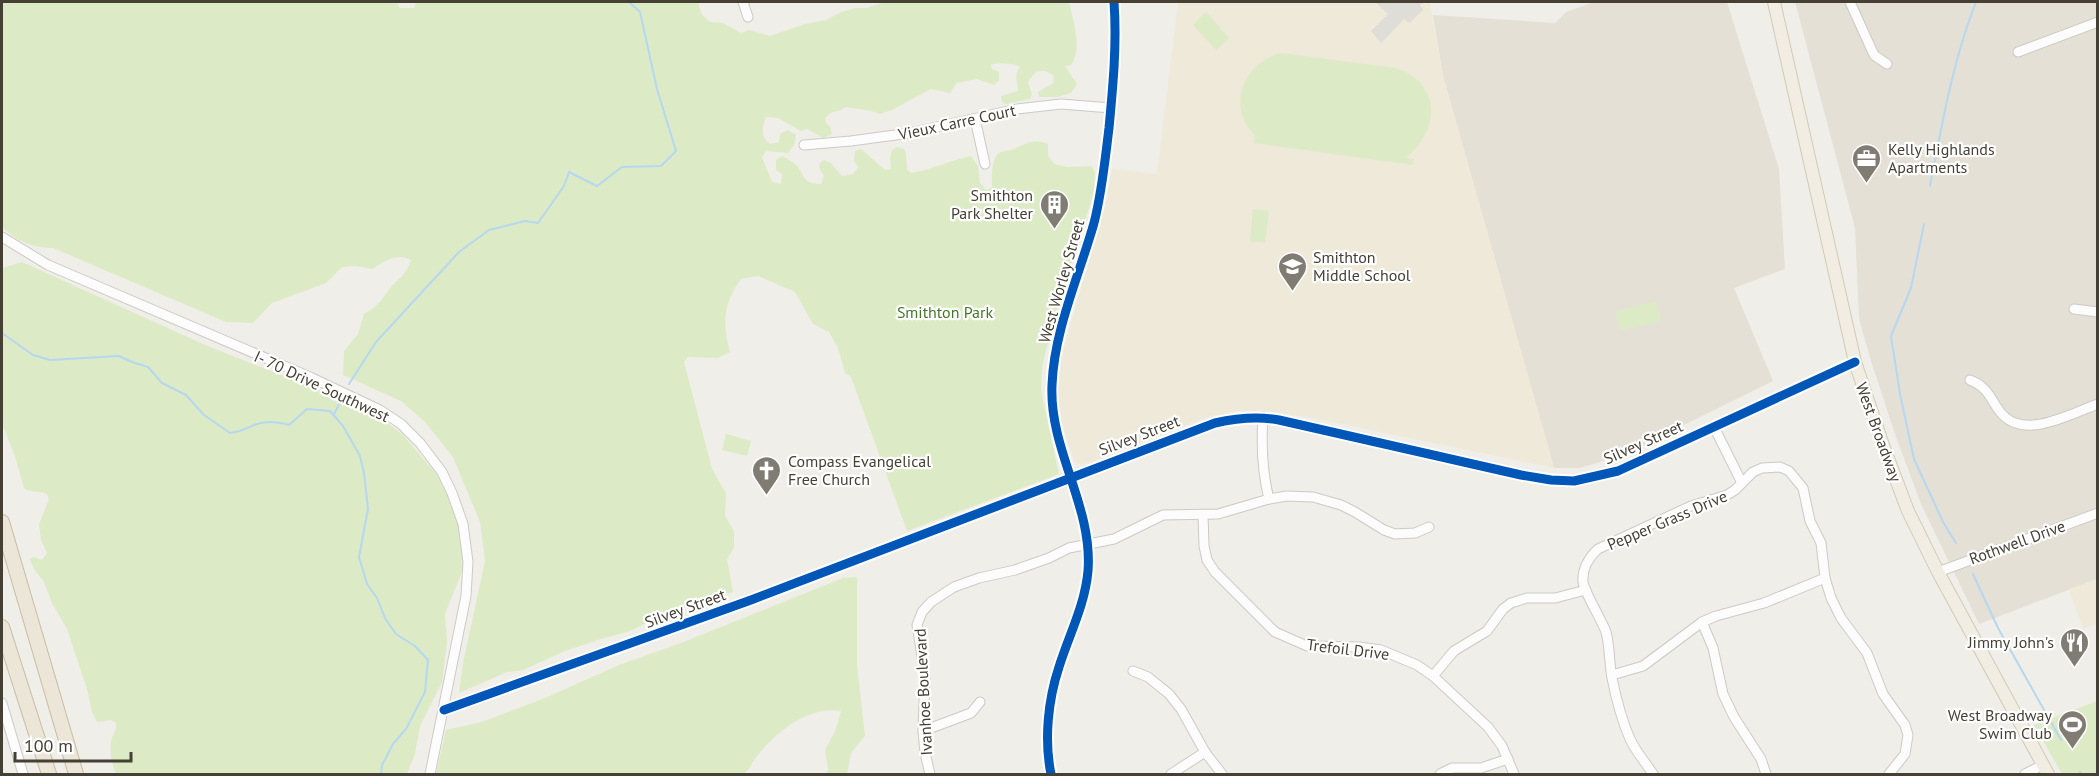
<svg xmlns="http://www.w3.org/2000/svg" width="2099" height="776" font-family="'PT Sans',sans-serif">
<rect width="100%" height="100%" fill="#f0eee8"/>
<g fill="#e4e0d5">
<path d="M1594 2H1727L1779 169 1785 269 1734 288 1773 381 1621 456 1579 468H1554L1443 76 1433 15 1555 23 1566 12Z"/>
<path d="M1795 2H2097V579L1979 624 1921 504 1895 434 1871 361 1859 319 1855 228Z"/>
</g>
<g fill="#eee9d9">
<path d="M1178 2H1430L1443 76 1554 468 1318 419 1262 410 1237 411 1210 416 1082 465 1074 461 1061 420 1058 388 1062 354 1106 202 1112 169 1157 174Z"/>
<path d="M2097 579V624L2083 629 2069 589Z"/>
</g>
<g fill="#dcebc6">
<path d="M2 2H396L400 8H414L416 2H698L702 15 710 22 723 23 741 33 749 30 770 36 805 24 826 20 841 12 856 8H867L885 2H1069C1073 20 1083 49 1071 65L1065 66 1077 84 1071 93 1057 97H1039L1038 92 1053 83 1054 76C1043 67 1034 70 1028 83L1032 94 1030 99 1006 104 1002 102 1001 96 1018 91C1018 81 1013 76 1020 67 1015 63 997 62 991 65L992 69 999 72V80L994 85 977 79 957 83 950 93 931 89 892 110 880 114 871 111 846 107 839 111 832 112 825 118 826 123 830 126 832 134 823 138 807 129 801 131 778 118 766 117C762 127 760 137 770 144L779 142 780 134 788 130 796 135 794 145 788 153 766 151 762 157 772 182 781 184 782 174 776 170V160L782 156C786 158 792 161 795 164 806 175 801 184 821 184L824 175 820 170 819 164 824 160 831 163 842 176 853 174 858 167 854 161 855 151 861 149 885 170 891 169 890 159 892 150 897 147 904 149 906 153 907 169 911 173C932 170 950 160 971 156L978 166 980 183 986 190 992 188C992 178 991 168 995 158 999 149 1008 152 1016 148 1027 143 1035 138 1048 144V155L1054 164 1068 167 1091 166 1095 172 1094 192 1063 289 1046 350 1042 369 1041 390 1059 474 907 531 851 377 845 373 838 348 829 332 813 324 795 292 758 276 741 279C723 304 722 323 730 352L718 358 688 357 684 362 712 469 726 493 725 516 734 531V548L727 559 733 592 660 616 630 631 601 639 565 651 523 670 507 672 459 693 463 663 485 561 480 522 453 457 425 422 401 401 343 375 344 351 358 334 364 314C379 306 381 300 391 287 401 276 405 276 411 260 397 252 385 261 372 269L356 266 342 267 326 283 272 303 253 323 226 322 53 248C32 248 17 241 2 227Z"/>
<path d="M1206 12 1229 38 1216 50 1193 25Z"/>
<path d="M1280 53 1396 68C1442 84 1440 130 1406 158L1414 159 1413 165 1254 143 1255 135C1226 107 1243 63 1280 53Z"/>
<path d="M1253 209 1269 211 1265 243 1250 241Z"/>
<path d="M22 262 203 344 371 411 402 434 438 476 454 508 464 544 463 569 445 614 447 643 442 682 420 726 415 754 407 774H116C112 764 108 749 112 738 114 731 117 731 116 723L111 720 97 722 92 712 87 689 67 629 52 603 44 582 34 569 30 559 33 557 42 560 47 553 41 540 39 524 49 499 47 494C39 491 28 492 24 488L16 460 2 423V268Z"/>
<path d="M1656 301 1661 321 1620 331 1615 311Z"/>
<path d="M726 434 751 441 747 456 722 450Z"/>
<path d="M857 577V665L865 736 851 753 847 774H826L828 769 825 750 836 729 841 711C809 705 776 732 757 756 752 762 750 770 743 774H436L446 730 482 722 545 698 619 665 681 643 843 578Z"/>
<path d="M2097 701V774H2062L2034 725Z"/>
</g>
<path fill="#dfddd8" d="M1375 2H1422L1420 5 1423 10 1409 23 1404 19 1381 43 1371 31 1388 14Z"/>
<g fill="none" stroke-linecap="round" stroke-linejoin="round">
<g stroke="#b6d7f0" stroke-width="2">
<path d="M1930 186C1942 124 1953 60 1976 2"/>
<path d="M1924 224 1911 288 1891 336 1900 394 1914 459 1943 522 1956 543"/>
<path d="M2 333 33 355 50 360 119 356 132 362 148 367 162 383 186 395 204 415 230 433C240 432 245 429 254 425 266 420 278 422 289 425L307 409 330 411 343 426 360 456 364 473 368 509 359 557 367 584 377 598 385 618 396 634 415 646 428 660 425 692 406 729 393 744 382 765 381 774"/>
<path d="M349 384 376 342 459 252 489 230 525 221 538 223 564 186 569 172 597 186 622 167 661 166 676 151 657 89 640 12 629 2"/>
<path d="M334 414 340 403"/>
<path d="M1973 574 1998 628 2061 740"/>
<path d="M2080 772 2081 774"/>
</g>
<defs>
<g id="minor">
<path d="M743 2 748 17"/>
<path d="M1850 2 1874 55 1887 64"/>
<path d="M2018 52 2098 22"/>
<path d="M975 119 985 164"/>
<path d="M804 145 851 141 910 133 1017 109 1061 104 1111 108"/>
<path d="M2 237 48 265 310 377 380 410 401 424 420 443 442 472 452 493 463 524 468 562 466 596 430 774"/>
<path d="M2074 309 2098 312"/>
<path d="M1970 380C1974 382 1979 384 1982 387 1992 395 1995 409 2005 417 2028 438 2072 413 2098 404"/>
<path d="M1263 417C1261 446 1262 471 1269 499"/>
<path d="M1714 427 1742 483"/>
<path d="M1203 515 1204 546 1207 560 1215 572 1275 632 1307 646 1359 647 1381 650 1417 665 1433 676 1488 727 1502 746 1514 774"/>
<path d="M1938 572 2098 513"/>
<path d="M1702 622 1713 648 1723 694 1734 717 1761 759 1766 774"/>
<path d="M1133 671 1148 677 1169 694 1181 709 1205 752 1222 774"/>
<path d="M1612 675 1643 666 1702 622 1716 616 1764 603 1825 578"/>
<path d="M1433 676 1454 651 1487 631 1503 609 1511 603 1527 598H1555L1586 590"/>
<path d="M2 703 23 774"/>
<path d="M444 710 751 600 1215 423C1237 418 1257 416 1279 420L1521 475 1551 480 1574 481 1618 471 1855 362"/>
<path d="M923 731 971 713 980 702"/>
<path d="M930 774 925 753 923 731 925 674 917 625 922 612 931 602 954 587 979 578 1015 570 1049 558 1069 548 1114 539 1163 515 1218 514 1269 499 1287 496 1313 497 1341 505 1355 512 1384 530 1395 534 1415 533 1429 527"/>
<path d="M1051 774C1044 740 1048 700 1059 667 1069 635 1085 605 1088 571 1093 506 1049 450 1052 385 1054 330 1079 276 1094 223 1102 192 1105 160 1109 128 1113 86 1117 44 1114 2"/>
<path d="M1171 774 1205 752"/>
<path d="M1440 774 1452 768H1481L1508 759"/>
<path d="M1653 774C1646 763 1636 752 1630 739 1622 721 1616 698 1612 678 1609 662 1610 647 1606 632 1601 618 1585 594 1583 582 1582 569 1589 557 1598 549L1691 506 1727 495 1735 490 1753 472 1762 468 1780 467 1789 471 1803 488 1810 521 1821 543 1825 578 1831 598 1841 618 1867 653 1883 694 1905 725 1908 735 1905 754 1889 774"/>
<path d="M2025 774 2043 765"/>
</g>
<path id="major" d="M1774 2 1855 362 1883 445 1908 511 1938 572 2048 774"/>
<g id="highway">
<path d="M2 522 76 774"/>
<path d="M2 627 49 774"/>
</g>
</defs>
<use href="#minor" stroke="#cccac4" stroke-width="11"/>
<use href="#major" stroke="#d2cab4" stroke-width="14"/>
<use href="#highway" stroke="#c9bca2" stroke-width="16"/>
<use href="#minor" stroke="#fdfcfc" stroke-width="9"/>
<use href="#major" stroke="#f1ede2" stroke-width="12"/>
<use href="#highway" stroke="#ece6d8" stroke-width="14"/>
<defs>
<g id="cycleway">
<path d="M444 710 751 600 1215 423C1237 418 1257 416 1279 420L1521 475 1551 480 1574 481 1618 471 1855 362"/>
<path d="M1051 774C1044 740 1048 700 1059 667 1069 635 1085 605 1088 571 1093 506 1049 450 1052 385 1054 330 1079 276 1094 223 1102 192 1105 160 1109 128 1113 86 1117 44 1114 2"/>
</g>
</defs>
<use href="#cycleway" stroke="#fff" stroke-width="13"/>
<use href="#cycleway" stroke="#0057b8" stroke-width="9"/>
</g>
<defs>
<symbol id="office-pin" viewBox="-11 -11 22 30"><path d="M0 17L-7.5 6A9.5 9.5 0 1 1 7.5 6Z" fill="#817c73" stroke="#fff"/><path d="M-6-3h4V-5.5h4V-3h4V5H-6ZM-1-4.5V-3h2v-1.5ZM-6 0V1H6V0Z" fill="#fff"/></symbol>
<symbol id="building-pin" viewBox="-11 -11 22 30"><path d="M0 17L-7.5 6A9.5 9.5 0 1 1 7.5 6Z" fill="#817c73" stroke="#fff"/><path d="M-4-6H4V6H1V3H-1V6H-4ZM-2.5-4.3h1.7v1.8h-1.7ZM.8-4.3h1.7v1.8H.8ZM-2.5-1h1.7V.8h-1.7ZM.8-1h1.7V.8H.8Z" fill="#fff"/></symbol>
<symbol id="school-pin" viewBox="-11 -11 22 30"><path d="M0 17L-7.5 6A9.5 9.5 0 1 1 7.5 6Z" fill="#817c73" stroke="#fff"/><path d="M0-5L7-2L0 1L-7-2ZM-4 1L0 2.5L4 1V4Q0 6-4 4Z" fill="#fff"/></symbol>
<symbol id="church-pin" viewBox="-11 -11 22 30"><path d="M0 17L-7.5 6A9.5 9.5 0 1 1 7.5 6Z" fill="#817c73" stroke="#fff"/><path d="M-1.2-6h2.4v3.5h3.3v2.4h-3.3V6h-2.4V-.1h-3.3v-2.4h3.3Z" fill="#fff"/></symbol>
<symbol id="restaurant-pin" viewBox="-11 -11 22 30"><path d="M0 17L-7.5 6A9.5 9.5 0 1 1 7.5 6Z" fill="#817c73" stroke="#fff"/><path d="M-5-6h1v4h1v-4h1v4h1v-4h1v5L-1.5 .5V6h-2V.5L-5-1ZM5-6V6H3V1.5H1.5Q1.5-4 5-6Z" fill="#fff"/></symbol>
<symbol id="stadium-pin" viewBox="-11 -11 22 30"><path d="M0 17L-7.5 6A9.5 9.5 0 1 1 7.5 6Z" fill="#817c73" stroke="#fff"/><path d="M0-5a6.5 5 0 1 0 0 10a6.5 5 0 1 0 0-10ZM-3.5-1.8h7v3.6h-7Z" fill="#fff"/></symbol>
</defs>
<g fill-rule="evenodd">
<use href="#office-pin" x="1850" y="142" width="33" height="45"/>
<use href="#building-pin" x="1038" y="188" width="33" height="45"/>
<use href="#school-pin" x="1276" y="250" width="33" height="45"/>
<use href="#church-pin" x="750" y="454" width="33" height="45"/>
<use href="#restaurant-pin" x="2058" y="626" width="33" height="45"/>
<use href="#stadium-pin" x="2056" y="708" width="33" height="45"/>
</g>
<g text-anchor="middle" stroke-width="4.5" stroke-linejoin="round" paint-order="stroke">
<g font-size="16" fill="#453f34" stroke="#fff">
<text transform="translate(957 122) rotate(-12)" y="6">Vieux Carre Court</text>
<text transform="translate(1061 281) rotate(-74)" y="6">West Worley Street</text>
<text transform="translate(322 386) rotate(25)" y="6">I- 70 Drive Southwest</text>
<text transform="translate(1879 432) rotate(70)" y="6">West Broadway</text>
<text transform="translate(1139 435) rotate(-21)" y="6">Silvey Street</text>
<text transform="translate(1643 442) rotate(-24)" y="6">Silvey Street</text>
<text transform="translate(1667 520) rotate(-23)" y="6">Pepper Grass Drive</text>
<text transform="translate(2017 542) rotate(-20)" y="6">Rothwell Drive</text>
<text transform="translate(685 608) rotate(-20)" y="6">Silvey Street</text>
<text transform="translate(1348 649) rotate(7)" y="6">Trefoil Drive</text>
<text transform="translate(923 692) rotate(-93)" y="6">Ivanhoe Boulevard</text>
</g>
<g font-size="16" fill="#453f34" stroke="#fff" text-anchor="start">
<text x="1888" y="155">Kelly Highlands<tspan x="1888" dy="18">Apartments</tspan></text>
<text x="1033" y="201" text-anchor="end">Smithton<tspan x="1033" dy="18">Park Shelter</tspan></text>
<text x="1313" y="263">Smithton<tspan x="1313" dy="18">Middle School</tspan></text>
<text x="788" y="467">Compass Evangelical<tspan x="788" dy="18">Free Church</tspan></text>
<text x="2054" y="648" text-anchor="end">Jimmy John's</text>
<text x="2052" y="721" text-anchor="end">West Broadway<tspan x="2052" dy="18">Swim Club</tspan></text>
</g>
<g font-size="16" fill="#427925" stroke="#fff">
<text x="945" y="318">Smithton Park</text>
</g>
</g>
<rect width="2099" height="776" fill="none" stroke="#453f34" stroke-width="6"/>
<path d="M15 752v9h116v-9" fill="none" stroke="#453f34" stroke-width="3"/>
<text x="24" y="752" font-size="18" fill="#453f34" stroke="#ffffff" stroke-width="4.5" paint-order="stroke">100 m</text>
</svg>
